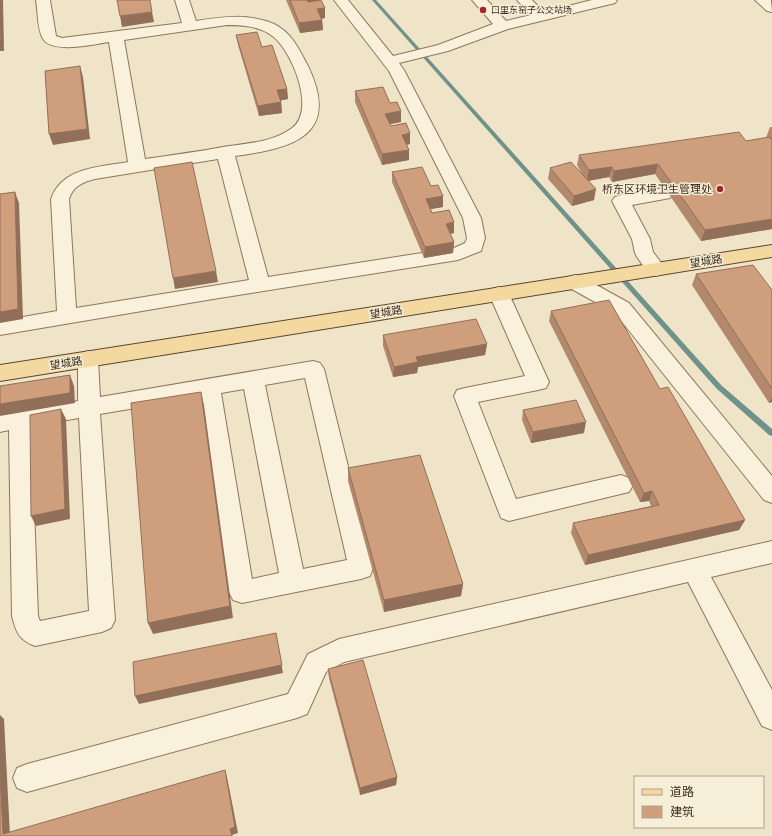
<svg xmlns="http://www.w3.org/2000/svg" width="772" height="836" font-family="Literata,'Noto Sans SC',serif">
<rect width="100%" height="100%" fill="#f0e4c8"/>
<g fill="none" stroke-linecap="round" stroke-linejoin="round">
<path fill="#6f938a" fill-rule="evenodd" d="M372 0H376L721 385 772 429V436L769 435 717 389Z"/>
<defs>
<g id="minor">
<path d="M36 0H50L56 36 62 38 182 23 175 0H189L196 21C222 17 249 13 274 24 292 33 299 49 308 66 341 135 294 148 235 156L268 277 454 248 465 243 467 238 463 218 389 71 334 0H348L393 56 438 45 493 24 472 0H487L506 21 531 15 517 0H532L544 12 592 0H617L615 3 508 29 448 51 399 63 404 70 481 218 485 238 481 251 458 260 213 299 0 335V321L57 311 51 199C62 167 100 167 128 162L109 42C95 44 49 55 42 37 37 26 38 11 36 0ZM227 25C242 25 258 26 271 35 291 48 317 110 292 128 272 143 246 143 223 147 197 152 171 155 145 159L124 40ZM218 159 249 280 76 308 69 199C73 186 83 182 95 179Z"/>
<path d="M755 0H771L772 12 767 11Z"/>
<path d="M664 188 670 190 673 194 670 198 632 205 650 239 653 252 666 269 663 274 656 276 649 274 637 257 635 253 632 239 612 201 615 197 621 195Z"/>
<path d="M575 275 582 277 629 303 772 476V503L764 500 615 313 568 287 565 282 568 277Z"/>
<path d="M499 287 506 289 509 294 549 382 546 388 538 390 478 402 516 499 621 475 629 478 633 485 629 492 509 521 501 518 454 396 457 390 465 388 525 376 489 294 492 289Z"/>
<path d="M88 351 95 354 98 359 100 397 313 361 320 363 324 369 373 568 370 576 361 579 242 603 233 600 229 592 200 397 100 414 115 620 111 628 102 632 35 646C19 640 16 632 12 616L9 430 0 432V414L78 401V359L81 354ZM305 378 347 560 303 569 265 385ZM244 389 279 573 252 579 221 393ZM79 418 89 611 40 621 38 616 31 426Z"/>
<path d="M772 541V563L711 577 772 690V730L762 726 688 582 344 662 326 672 307 714 297 718 27 792 17 788 13 778 17 768 27 764 288 694 308 654 339 639Z"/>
</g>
<path id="major" d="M772 245V257L0 381V365Z"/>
</defs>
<use href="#minor" stroke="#8d765c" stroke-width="2"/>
<use href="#major" stroke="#5b4430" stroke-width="2"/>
<use href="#minor" fill="#faf1dc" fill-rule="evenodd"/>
<use href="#major" fill="#f3d9a0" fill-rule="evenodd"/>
</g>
<g fill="#b2896c">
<path d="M286 0H319L325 18 322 19 323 30 300 33Z"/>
<path d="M236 35 262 47 287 89 288 99 281 100 282 113 259 116 238 45Z"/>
<path d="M355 91 390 103 401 111V122L390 124 391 126 410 144 407 145 409 160 382 165 355 102Z"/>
<path d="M770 127H772V229L701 241 655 174 612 182 609 177 588 181 594 200 572 206 548 179 550 168 582 174 577 165 579 155 746 141 766 138Z"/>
<path d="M392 172 431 186 443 196V207L431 209 432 213 454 233 450 234 454 242 453 253 424 258 392 182Z"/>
<path d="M696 274 772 290V402L769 403 692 285Z"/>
<path d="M551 311 660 389 745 520 739 530 585 565 571 533 573 523 651 506 649 501 640 502 549 321Z"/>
<path d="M383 335 487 344 485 355 418 367 417 373 393 377 383 346Z"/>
<path d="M523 410 584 433 531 443 522 420Z"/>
<path d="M348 468 463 584 461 596 384 612 348 481Z"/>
<path d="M328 669 397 777 396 785 360 795 329 678Z"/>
</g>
<g fill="#916f58">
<path d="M0 0H3L4 51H0Z"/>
<path d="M305 0H319V2L305 4Z"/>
<path d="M325 8V18L318 19 317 9Z"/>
<path d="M152 12 154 22 122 27 120 16Z"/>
<path d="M322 20 323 30 300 33 299 23Z"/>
<path d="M80 66 83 77 90 139 53 145 49 134Z"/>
<path d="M287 89 288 99 278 101 277 90Z"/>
<path d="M281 102 282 113 259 116 258 106Z"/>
<path d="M401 111V122L385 125V114Z"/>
<path d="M410 133V144L402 145V135Z"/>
<path d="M409 150V160L382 165V154Z"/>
<path d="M658 164 655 174 612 182 614 171Z"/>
<path d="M612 167 609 177 587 181 589 170Z"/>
<path d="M596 189 594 200 572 206 574 196Z"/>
<path d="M15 192 19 203 23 319 0 323V312Z"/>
<path d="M443 196V207L425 210 426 199Z"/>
<path d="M772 219V229L701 241 705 230Z"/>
<path d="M454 222V233L445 235 446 224Z"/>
<path d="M454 242 453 253 424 258 425 247Z"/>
<path d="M216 271 218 282 175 289 173 278Z"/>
<path d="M487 344 485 355 418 367 417 373 393 377 394 367 416 357Z"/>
<path d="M70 375 74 386 75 403 0 416V404Z"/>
<path d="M201 392 204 405 233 618 153 634 148 623Z"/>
<path d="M772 397V402L769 403Z"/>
<path d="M61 409 66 419 70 519 36 526 31 516Z"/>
<path d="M586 422 584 433 531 443 533 432Z"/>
<path d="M652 491 649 501 640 502 644 493Z"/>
<path d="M745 520 739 530 585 565 588 555Z"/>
<path d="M463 584 461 596 384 612V600Z"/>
<path d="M276 633 283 673 139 704 135 696Z"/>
<path d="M0 715 4 719 10 836 3 834 0 770Z"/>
<path d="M225 770 227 777 238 833 232 835 233 836H232L230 829Z"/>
<path d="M397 777 396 785 360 795V788Z"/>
</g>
<g fill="#cf9f7d" stroke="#916f58">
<path d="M0 0 1 40H0Z"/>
<path d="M117 0H150L152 12 120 16Z"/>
<path d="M290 0H307L308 2 321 0 325 8 317 9 322 20 299 23Z"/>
<path d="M257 32 262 47 272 45 287 89 277 90 281 102 258 106 236 35Z"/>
<path d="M80 66 87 129 49 134 45 71Z"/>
<path d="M383 87 390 103 397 102 401 111 385 114 391 126 406 123 410 133 402 135 409 150 382 154 355 91Z"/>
<path d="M739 132 746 141 769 137 772 140V219L705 230 658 164 614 171 612 167 589 170 579 155Z"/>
<path d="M192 162 216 271 173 278 154 168Z"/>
<path d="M571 162 596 189 574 196 550 168Z"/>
<path d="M422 167 431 186 438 185 443 196 426 199 432 213 449 210 454 222 446 224 454 242 425 247 392 172Z"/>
<path d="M15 192 18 309 0 312V194Z"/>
<path d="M753 265 772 290V389L696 274Z"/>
<path d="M609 300 660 389 668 387 745 520 588 555 573 523 659 505 652 491 644 493 551 311Z"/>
<path d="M476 319 487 344 416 357 418 362 394 367 383 335Z"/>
<path d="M70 375V393L0 404V386Z"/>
<path d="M201 392 230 606 148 623 131 403Z"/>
<path d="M576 400 586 422 533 432 523 410Z"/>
<path d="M61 409 65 509 31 516 30 415Z"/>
<path d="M420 455 463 584 384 600 348 468Z"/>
<path d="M276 633 282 665 135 696 133 662Z"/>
<path d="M363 660 397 777 360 788 328 669Z"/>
<path d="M0 770 3 834 225 770 235 827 230 829 232 836H0Z"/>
</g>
<g fill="#9e2a2b" stroke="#f7eed8" stroke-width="1.5">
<circle cx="483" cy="10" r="4"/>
<circle cx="720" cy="189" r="4"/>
</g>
<g text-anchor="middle" stroke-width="3" stroke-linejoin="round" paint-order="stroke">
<g font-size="9" fill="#3d2e20" stroke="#f7eed8" text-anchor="start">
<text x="491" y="13">口里东窑子公交站场</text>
</g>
<g font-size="11" fill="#3d2e20" stroke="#f7eed8" text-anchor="end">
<text x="712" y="193">桥东区环境卫生管理处</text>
</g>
<g font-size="11" fill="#3d2e20" stroke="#f7eed8">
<text transform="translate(706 261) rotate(-9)" y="4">望城路</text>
<text transform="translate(386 312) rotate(-9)" y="4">望城路</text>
<text transform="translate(66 363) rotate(-9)" y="4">望城路</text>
</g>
</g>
<rect x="634" y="776" width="130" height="52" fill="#f7eed8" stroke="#ada18e"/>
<rect x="642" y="789" width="20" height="6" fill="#f3d9a0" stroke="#ada18e"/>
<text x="670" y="796" font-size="12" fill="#3d2e20">道路</text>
<rect x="642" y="806" width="20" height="12" fill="#cf9f7d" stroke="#ada18e"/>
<text x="670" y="816" font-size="12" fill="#3d2e20">建筑</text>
</svg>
